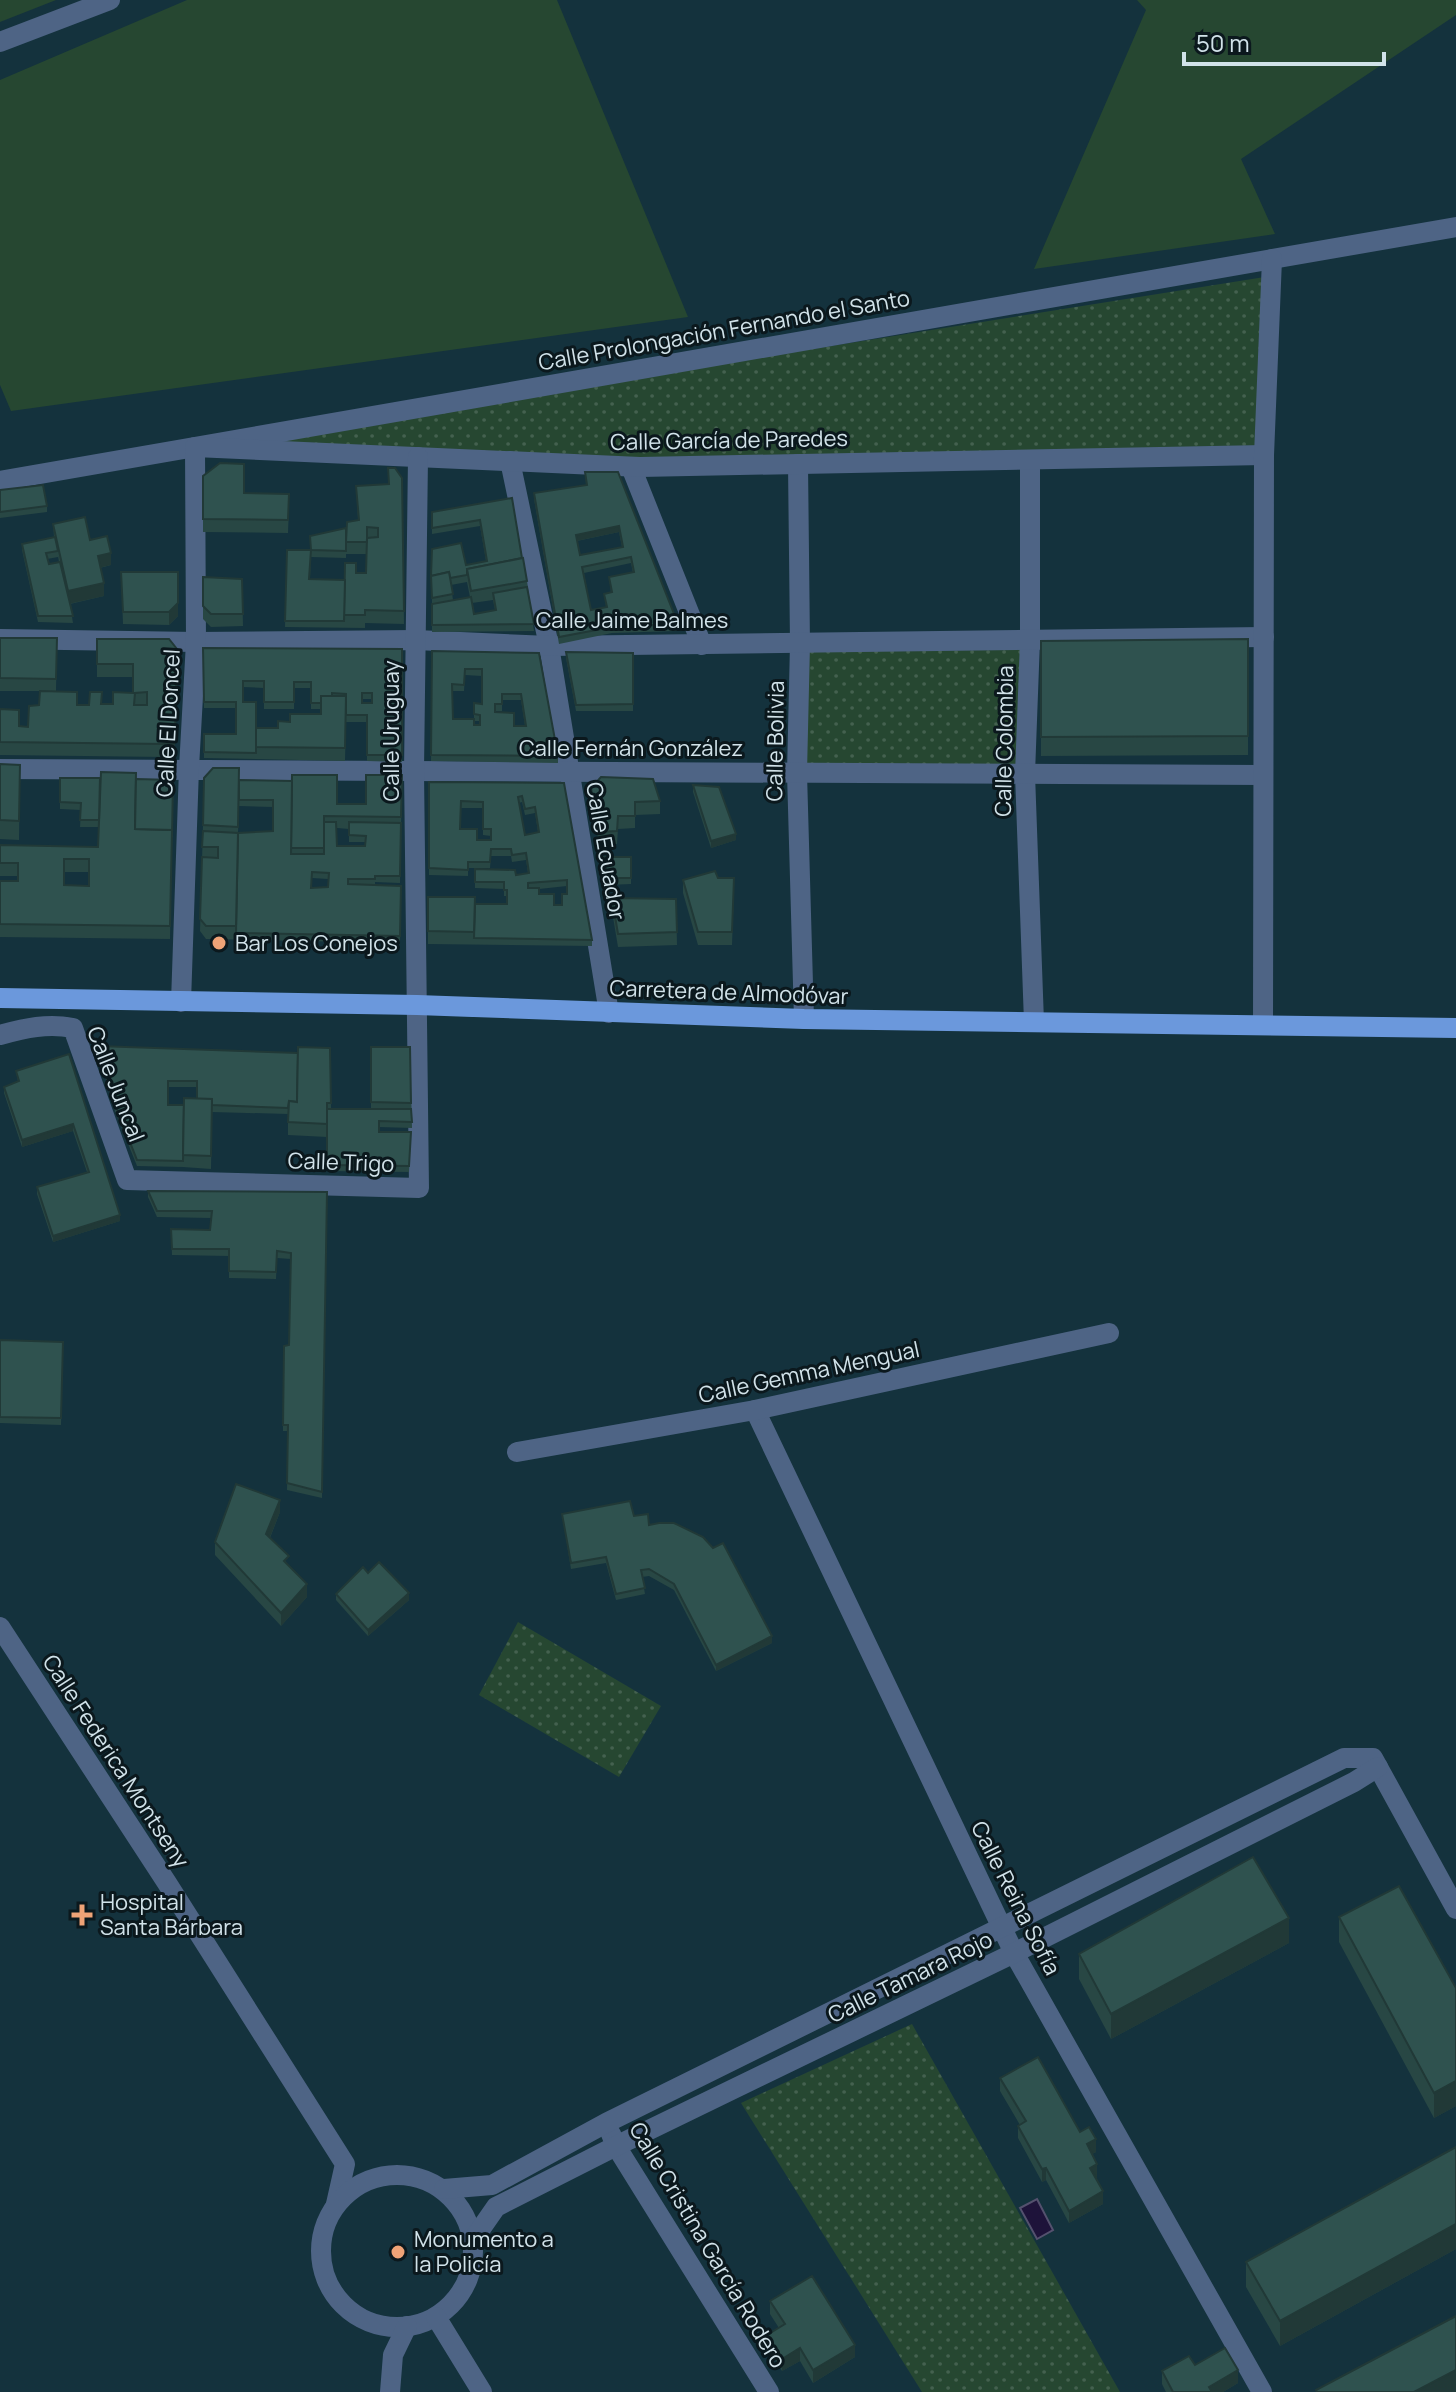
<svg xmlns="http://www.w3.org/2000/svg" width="1456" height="2392" font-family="Manrope,sans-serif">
<defs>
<pattern id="park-dots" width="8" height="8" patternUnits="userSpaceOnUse" patternTransform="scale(2)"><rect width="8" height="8" fill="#264731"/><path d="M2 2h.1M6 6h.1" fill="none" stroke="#44614f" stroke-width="1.8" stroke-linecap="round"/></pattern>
</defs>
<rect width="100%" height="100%" fill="#14323d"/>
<g fill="#264731">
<path d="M0 0H56L0 22Z"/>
<path d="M187 0H557L688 317 11 411 0 385V80Z"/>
<path d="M1137 0H1456V15L1241 159 1275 234 1034 269 1146 10Z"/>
</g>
<g fill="url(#park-dots)">
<path d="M1271 276 1264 455 798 464 196 447Z"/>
<path d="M1030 640 1025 774 797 773 800 644Z"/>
<path d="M518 1622 661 1706 619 1777 479 1695Z"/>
<path d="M912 2024 1120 2392H922L741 2103Z"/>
</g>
<path fill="#1e133a" stroke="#54516e" stroke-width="2" d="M1037 2199 1053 2230 1037 2239 1020 2208Z"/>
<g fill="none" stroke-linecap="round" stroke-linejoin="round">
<g stroke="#4e6485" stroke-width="20">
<path d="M0 42 110 0"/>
<path d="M1030 460V640L1025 774 1034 1022"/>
<path d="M510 461 549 646 609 1013"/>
<path d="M798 464 800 644 797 773 804 1019"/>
<path d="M631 467 702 645"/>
<path d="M0 481 1456 227"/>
<path d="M0 639 196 642 416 640 549 646 1264 637"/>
<path d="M0 769 1263 775"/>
<path d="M181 1002 189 768 196 642 195 447 640 467 1264 455"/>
<path d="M1263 1025 1264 455 1272 259"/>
<path d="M0 1035C25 1028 48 1023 73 1028L127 1180 419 1188 414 771 418 457"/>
<path d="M755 1410 1014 1953 1262 2392"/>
<path d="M517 1452 755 1410 1109 1333"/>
<path d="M0 1627 167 1883 345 2164 336 2204"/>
<path d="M611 2134 616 2146 769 2392"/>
<circle cx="397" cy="2251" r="76"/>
<path d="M444 2189 492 2185 606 2123 1344 1758H1373L1456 1909"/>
<path d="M473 2240 496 2207 616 2146 1014 1953 1354 1782 1378 1767"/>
<path d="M436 2317 482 2392"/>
<path d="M390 2392 393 2355 407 2326"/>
</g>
<path stroke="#6b98dc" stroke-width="20" d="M0 998 417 1005 804 1019 1456 1028"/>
</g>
<g fill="#284744" fill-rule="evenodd">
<path d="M388 468 402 478 404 624 365 623V628L285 627 287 550H311L358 520 356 486 388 484ZM346 553V554H366V573H356L345 580 310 579 311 557 346 558Z"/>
<path d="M585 472 678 624V631L612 633 559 644 534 499V493L586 485ZM619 532 622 547 580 555 577 541ZM631 563 633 573 609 577 611 593 604 594 606 607 591 610 584 573Z"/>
<path d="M203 476 244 493 289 507 288 533 203 532Z"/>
<path d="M0 490 47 506V512L0 518Z"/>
<path d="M512 498 522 558 527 581 534 631 432 632V549L466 565 486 561 480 526 432 534V512ZM467 582 470 597 453 600 451 585ZM493 600 495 610 474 614 472 603Z"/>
<path d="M53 524 90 540 111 565 100 568 104 596 70 604 73 623 38 622 22 550V544L54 537ZM58 556 59 562 49 564 47 559 58 557Z"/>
<path d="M121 572 178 616 169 625 123 624Z"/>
<path d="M203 577 242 579 243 626 211 627 203 619Z"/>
<path d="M0 638H57L56 691 77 705 113 704 133 693V677H97V639H169L175 748 166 757 0 755V709L19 726 28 727 39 705 40 691H0Z"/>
<path d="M1248 639V755L1041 756V641Z"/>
<path d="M203 648 402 649V762L367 761V722H346L345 761 204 758V734H236V708H204ZM243 687 264 688V709H294V688H311V709H321V714L290 722 278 728H256L243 702ZM362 699H372V703H362Z"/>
<path d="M432 651 539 653 558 756V763L431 761ZM465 675 482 676V704L474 703V721H480V725H474L453 719 452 691H464ZM502 700H521L525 726H514L495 712V711H502Z"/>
<path d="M566 652 633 653V711H576L566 658Z"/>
<path d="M0 764 20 765 19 840 0 839Z"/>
<path d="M402 775 400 883 375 882V885L401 886 400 943 206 939 200 931 203 825 239 780 337 804H366ZM239 806 273 807V831L238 833ZM337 828 349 829V842H365V846H337ZM312 878 328 879V887L311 888Z"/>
<path d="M60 778 173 780 170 939 0 937V881H18V876H0V845L98 847V827H80L81 810 60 809ZM64 872H89V886L64 885Z"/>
<path d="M429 782 564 783 592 940V946L428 944V897L475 904H507V896H504V889L475 888V869L516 875 528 873 526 860 512 862 511 856H491L490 868H468V876L429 875ZM522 802 525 815 535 813 538 832 525 835 519 803ZM461 808H483V835L491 836V840H477L460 829ZM567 886V894L562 905H554L539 894V889Z"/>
<path d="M693 785 736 840 711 848 693 792Z"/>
<path d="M591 788 660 801V814L635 815V828L618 829 617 844 599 845 591 801Z"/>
<path d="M603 857H631V884L608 885Z"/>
<path d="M718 878 734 890 732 945H698L683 893V880Z"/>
<path d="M612 898 676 899 677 945 618 947 612 911Z"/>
<path d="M98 1046 298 1053 330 1048 331 1109H371V1047H410L412 1128 379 1127V1132H411L409 1172 327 1171V1137L288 1135V1114L212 1112 211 1169 183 1167 137 1166 115 1111 98 1053ZM168 1087H197V1099L184 1105H168Z"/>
<path d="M69 1054 120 1221 53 1242 37 1194V1187L87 1172 73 1131 22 1147 4 1093V1087L18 1082 16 1071Z"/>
<path d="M148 1191 327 1192 322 1498 287 1490 288 1431H283V1425L289 1345 291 1259 277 1258 276 1279 229 1278V1256L172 1255 171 1229 210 1230 211 1218 157 1217 148 1197Z"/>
<path d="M0 1340 63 1342 61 1425 0 1423Z"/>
<path d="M280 1512 270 1538 289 1566 307 1597 281 1626 215 1555V1542Z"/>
<path d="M562 1514 634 1516 649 1525 772 1643 716 1671 674 1590 649 1576 642 1577 645 1594 616 1600 606 1563 571 1569Z"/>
<path d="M368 1573 409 1600 368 1636 336 1600V1594Z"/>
<path d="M1339 1917 1456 1988V2106L1434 2118 1339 1942Z"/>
<path d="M1289 1943 1111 2039 1079 1979V1954Z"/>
<path d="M1000 2078 1080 2132 1096 2152 1092 2154 1097 2177 1096 2178 1103 2204 1069 2223 1046 2180 1042 2182 1018 2138V2126L1020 2125 1000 2091Z"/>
<path d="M1456 2147V2249L1280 2346 1246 2287V2262Z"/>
<path d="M770 2301 855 2357 813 2383 800 2361 782 2371 767 2347V2335L779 2328 770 2314Z"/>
<path d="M1195 2365 1238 2383 1223 2392H1166L1162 2384V2371Z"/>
</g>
<g fill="#213937">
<path d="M619 526V532L576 541V535Z"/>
<path d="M111 553V565L98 568V556Z"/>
<path d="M104 583V596L68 604V591Z"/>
<path d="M178 585V616L169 625V612Z"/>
<path d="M177 662 175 748 166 757V744Z"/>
<path d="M736 834V840L711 848V841Z"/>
<path d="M73 1124V1131L22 1147V1140Z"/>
<path d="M120 1215V1221L53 1242V1236Z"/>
<path d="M280 1500V1512L266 1547V1534Z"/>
<path d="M307 1584V1597L281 1626V1613Z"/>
<path d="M409 1593V1600L368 1636V1630Z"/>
<path d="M772 1636V1643L716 1671V1665Z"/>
<path d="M1289 1918V1943L1111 2039V2014Z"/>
<path d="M1456 2081V2106L1434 2118V2093Z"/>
<path d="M1096 2139V2152L1087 2157V2144Z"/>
<path d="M1097 2164V2177L1090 2181V2168Z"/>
<path d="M1046 2168V2180L1042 2182V2169Z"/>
<path d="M1103 2191V2204L1069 2223V2211Z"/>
<path d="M1456 2224V2249L1280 2346V2321Z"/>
<path d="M855 2345V2357L813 2383V2370Z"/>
<path d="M800 2348V2361L782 2371V2359Z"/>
<path d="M1238 2370V2383L1223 2392H1209V2387Z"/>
<path d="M1456 2370V2392H1414Z"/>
</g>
<g fill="#2f524f" stroke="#213937" stroke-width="2" fill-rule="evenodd">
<path d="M220 463 244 464V493L289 494 288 520 203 519V476Z"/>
<path d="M388 468H395L402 478 404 611 365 610V615H344L345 563H356V573H366L367 538 378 537V528L367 527V542H346L347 522 359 520 356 486 389 484Z"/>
<path d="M585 472H618L678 624 612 627 559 637 534 493 587 485ZM619 526 623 547 580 555 576 535ZM631 557 634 572 609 577 612 592 604 594 607 607 591 610 582 567Z"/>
<path d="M43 485 47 506 0 512V490Z"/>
<path d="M512 498 522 558 467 569V575L450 578 449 572 431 576 432 549 461 543 466 565 487 561 480 520 432 528V512Z"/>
<path d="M85 517 90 540 107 536 111 553 98 556 104 583 68 591 53 524Z"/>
<path d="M346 528V551L311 550 310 536Z"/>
<path d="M55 537 58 551 46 553 49 564 60 562 73 616H38L22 544Z"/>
<path d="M287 550H311L309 579 345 580 344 621H285Z"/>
<path d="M523 558 527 581 471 591 467 569Z"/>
<path d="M121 572H178V603L169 612H123Z"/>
<path d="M449 572 453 594 432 598 431 576Z"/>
<path d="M203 577 242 579 243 614H211L203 606Z"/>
<path d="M527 587 534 624 432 625V604L471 597 474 614 496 610 493 593Z"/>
<path d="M0 638H57L56 679 0 678Z"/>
<path d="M97 639H169L177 649 175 736 166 744 0 742V709L19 710V726L28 727 29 706 39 705 40 691 77 692V705H89L90 692H102L101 704H113V692L133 693V664H97ZM147 692V705H134L135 693Z"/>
<path d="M1248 639V736L1041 737V641Z"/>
<path d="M203 648 402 649V755H367V715H346V694L332 693V696H321V703H311V682H294V702H264V681H243V702H256V753L204 752V734H236V702H204ZM362 693H372V703H362Z"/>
<path d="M432 651 539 653 558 756 431 755ZM465 669H482V704L474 703V714L480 715V725H474V719H453L452 684 464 685ZM502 694H521L526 726H514V713L495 712V704H502Z"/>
<path d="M566 652 633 653V704L576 705Z"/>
<path d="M321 696H346L345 748 256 747V728H278V721L290 722V714H321Z"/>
<path d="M0 764 20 765 19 821 0 820Z"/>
<path d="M213 768H239L238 827 203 825 204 778Z"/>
<path d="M101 772 136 773 135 829 172 830 170 926 0 924V881H18V863H0V845L98 847ZM64 859H89V886L64 885Z"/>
<path d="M292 775H337V804H366V775H402L401 817 324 816V848H291Z"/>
<path d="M601 777 653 779 660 801 635 802V816H618L617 831 599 832 591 788Z"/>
<path d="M60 778H100L99 820H80L81 803 60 802Z"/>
<path d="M136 779 173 780 172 837V830L135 829Z"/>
<path d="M239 780 292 781 291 854H324V822H336L337 846H365L366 836 349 835V822L401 823 400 876H375V879H348V884L401 886 400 936 236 933 238 833 273 831V800H239ZM312 872 329 873 328 887 311 888Z"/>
<path d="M429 782 564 783 592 940 474 938 475 904H507V890H504V882H475V869L515 870 516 875 529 873 526 853 512 855 511 849H491L490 862H468V870L429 868ZM522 796 525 809 535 807 539 832 525 835 518 797ZM461 801 483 802V829H491V840H477V829H460ZM567 880V894H562V905H554V894H539V888H528V883Z"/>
<path d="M693 785 719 787 736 834 711 841Z"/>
<path d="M203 831 238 833 236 926H206L200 919 202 857 218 858V847H202Z"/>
<path d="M603 857H631V878H608Z"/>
<path d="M715 871 718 878H734L732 932H698L683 880Z"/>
<path d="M428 897H475L474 932 428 931Z"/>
<path d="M612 898 676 899 677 932 618 934Z"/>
<path d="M98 1046 298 1053 297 1102 289 1101 288 1108 212 1105V1099H197V1081H168V1105H184L183 1161 137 1160 115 1104Z"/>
<path d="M298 1047 330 1048 331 1103H327V1124L288 1122 289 1101 297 1102Z"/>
<path d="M371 1047H410L411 1103 371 1102Z"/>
<path d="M69 1054 120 1215 53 1236 37 1187 89 1172 73 1124 22 1140 4 1087 19 1081 16 1071Z"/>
<path d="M184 1098 212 1099 211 1156 183 1155Z"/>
<path d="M327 1109H411L412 1122 379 1121V1132H411L409 1166 327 1165Z"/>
<path d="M148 1191 327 1192 322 1492 287 1483 288 1425H283L284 1346 289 1345 291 1253 277 1251 276 1272 229 1271V1249H172L171 1229 210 1230 212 1211H157Z"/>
<path d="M0 1340 63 1342 61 1418 0 1417Z"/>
<path d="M236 1484 280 1500 266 1534 289 1556 284 1561 307 1584 281 1613 215 1542Z"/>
<path d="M630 1501 634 1516 648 1514 649 1525 659 1523H674L703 1537 713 1548 723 1543 772 1636 716 1665 674 1584 649 1569 641 1570 645 1588 616 1594 606 1557 571 1563 562 1514Z"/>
<path d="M379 1562 409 1593 368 1630 336 1594 363 1567 368 1573Z"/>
<path d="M1253 1857 1289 1918 1111 2014 1079 1954Z"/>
<path d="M1399 1886 1456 1988V2081L1434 2093 1339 1917Z"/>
<path d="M1038 2057 1080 2132 1089 2127 1096 2139 1087 2144 1097 2164 1090 2168 1103 2191 1069 2211 1046 2168 1042 2169 1018 2126 1026 2121 1000 2078Z"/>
<path d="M1456 2147V2224L1280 2321 1246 2262Z"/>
<path d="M812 2276 855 2345 813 2370 800 2348 782 2359 767 2335 785 2324 770 2301Z"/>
<path d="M1456 2316V2370L1414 2392H1317L1316 2390Z"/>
<path d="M1225 2348 1238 2370 1209 2387 1212 2392H1173L1162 2371 1189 2356 1195 2365Z"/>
</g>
<g fill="#efa377" stroke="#0b181d" stroke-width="3">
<circle cx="219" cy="943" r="8"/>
<path d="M78 1903h8v8h8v8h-8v8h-8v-8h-8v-8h8z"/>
<circle cx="398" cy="2252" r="8"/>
</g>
<g text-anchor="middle" stroke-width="6" stroke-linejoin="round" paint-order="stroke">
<g font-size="22" fill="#d1e2e9" stroke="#0b181d">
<text transform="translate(724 330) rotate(-10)" y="8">Calle Prolongación Fernando el Santo</text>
<text transform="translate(729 440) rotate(-1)" y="8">Calle García de Paredes</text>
<text x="632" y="628">Calle Jaime Balmes</text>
<text transform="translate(168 723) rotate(-87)" y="8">Calle El Doncel</text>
<text transform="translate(391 731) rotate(-90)" y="8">Calle Uruguay</text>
<text transform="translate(775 741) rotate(-89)" y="8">Calle Bolivia</text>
<text transform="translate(1004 741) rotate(-89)" y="8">Calle Colombia</text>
<text x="631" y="756">Calle Fernán González</text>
<text transform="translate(606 851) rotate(80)" y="8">Calle Ecuador</text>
<text transform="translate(729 992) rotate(2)" y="8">Carretera de Almodóvar</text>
<text transform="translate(116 1084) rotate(69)" y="8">Calle Juncal</text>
<text transform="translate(341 1162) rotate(2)" y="8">Calle Trigo</text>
<text transform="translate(809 1372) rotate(-12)" y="8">Calle Gemma Mengual</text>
<text transform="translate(116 1761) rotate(57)" y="8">Calle Federica Montseny</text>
<text transform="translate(1016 1898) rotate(63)" y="8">Calle Reina Sofía</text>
<text transform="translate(910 1977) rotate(-26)" y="8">Calle Tamara Rojo</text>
<text transform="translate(708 2245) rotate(59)" y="8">Calle Cristina García Rodero</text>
</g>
<g font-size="22" fill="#d1e2e9" stroke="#0b181d" text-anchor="start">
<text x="235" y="951">Bar Los Conejos</text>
<text x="100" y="1910">Hospital<tspan x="100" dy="25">Santa Bárbara</tspan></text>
<text x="414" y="2247">Monumento a<tspan x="414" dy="25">la Policía</tspan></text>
</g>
</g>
<path d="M1184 52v12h200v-12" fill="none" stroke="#d1e2e9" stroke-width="4"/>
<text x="1196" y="52" font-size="24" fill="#d1e2e9" stroke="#0b181d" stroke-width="6" paint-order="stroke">50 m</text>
</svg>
